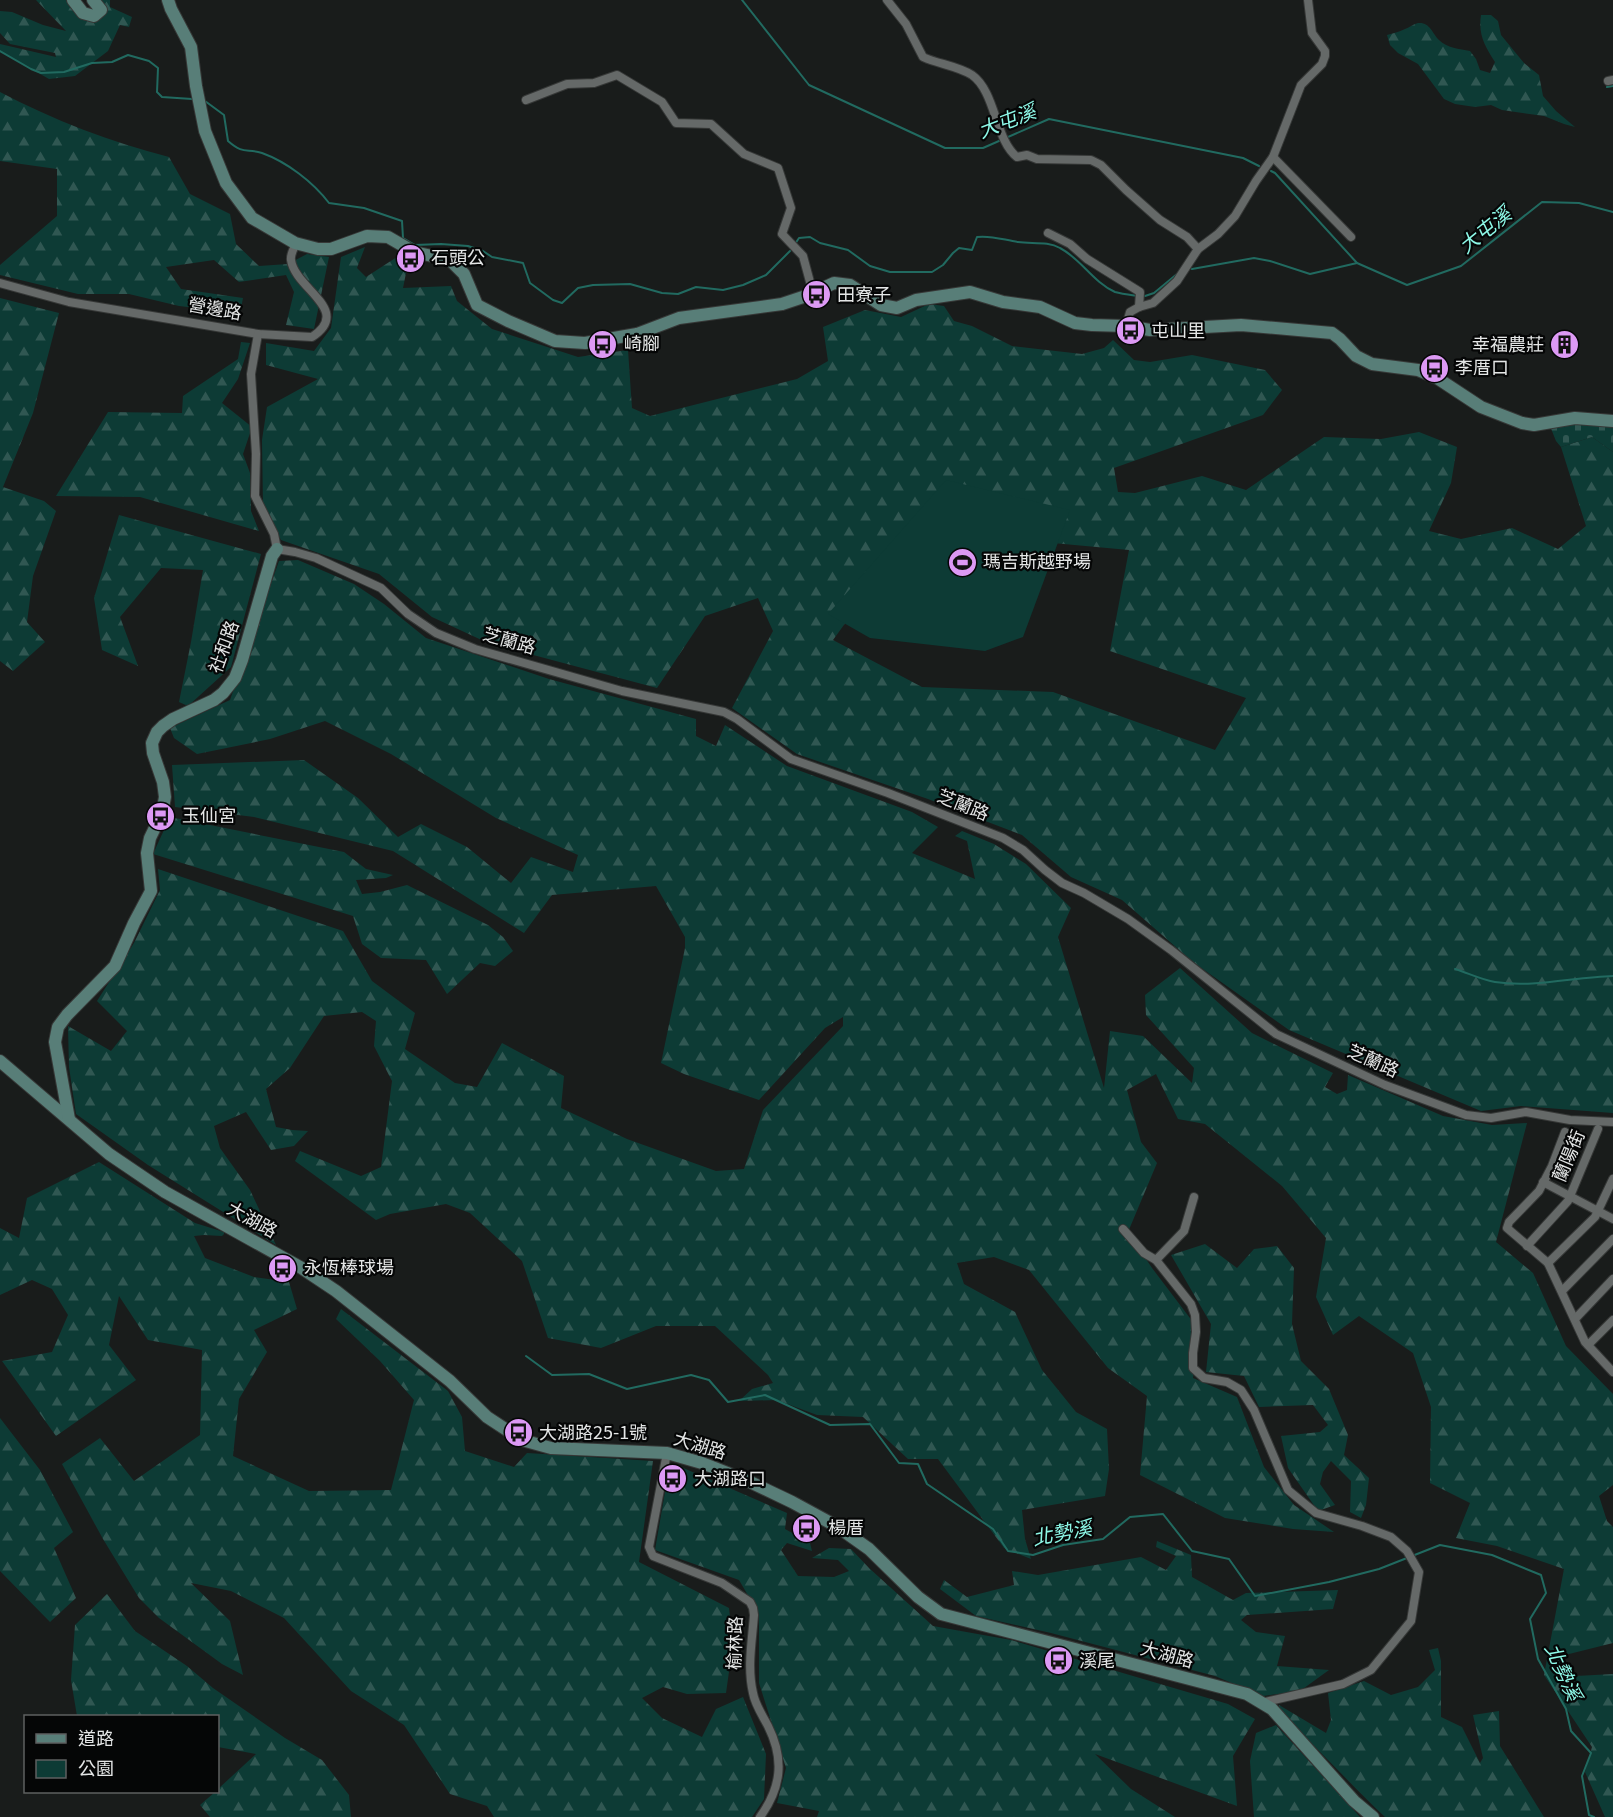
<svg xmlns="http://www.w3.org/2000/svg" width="1613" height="1817" font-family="Georgia,'Noto Sans TC',serif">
<defs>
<pattern id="forest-firs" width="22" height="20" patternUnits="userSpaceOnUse" patternTransform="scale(1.5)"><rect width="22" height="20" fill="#0d3b35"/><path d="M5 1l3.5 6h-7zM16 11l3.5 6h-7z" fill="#305752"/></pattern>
<pattern id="cemetery-stones" width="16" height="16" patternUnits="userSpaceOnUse" patternTransform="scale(1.5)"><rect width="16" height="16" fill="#0d3b35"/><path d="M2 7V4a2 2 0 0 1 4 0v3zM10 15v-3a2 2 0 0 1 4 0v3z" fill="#305752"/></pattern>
</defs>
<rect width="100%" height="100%" fill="#191c1b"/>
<g fill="url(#forest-firs)" fill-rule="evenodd">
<path d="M36 0H66L76 14 94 22 104 14 100 0H110V7L132 17 129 27 120 25 108 51 75 76 49 79 0 51V44L56 57 55 53 10 44 0 33V11L12 12 43 25 66 31Z"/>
<path d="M1481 15H1491L1498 21 1501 35 1524 63 1539 75 1543 96 1556 111 1575 127 1564 124 1544 116 1502 110 1491 105 1475 107 1455 104 1444 99 1418 64 1398 53 1390 45 1387 35C1393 33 1399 32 1405 29 1409 28 1413 24 1418 23 1430 22 1432 33 1439 40 1447 48 1459 49 1470 51L1476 59 1480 70 1490 73 1495 62C1485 46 1478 35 1481 15Z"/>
<path d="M0 92C53 120 111 142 169 157L190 194 230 214 236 244 259 266 288 264 307 254 329 257 314 329 286 325 294 292 286 275 239 282 214 260 166 267 181 289 243 298 240 313 179 306 129 294H78L0 275V265L57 216V169L0 161Z"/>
<path d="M365 247 357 268 366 277 400 255 409 258 403 288 451 286 457 301 492 329 578 357 628 350 632 408 650 416 797 379 828 361 823 327 865 310 901 317 929 304 944 306 954 321 972 326 1012 346 1082 354 1104 348 1113 340 1134 360 1150 362 1192 355 1265 370 1282 390 1263 415 1114 468 1118 492 1135 493 1202 476 1246 490 1324 437 1381 439 1419 432 1457 447 1451 483 1429 531 1461 539 1512 528 1558 549 1586 526 1561 447 1592 437 1613 452V1113L1521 1106 1481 1111 1289 1030 1193 962 1122 900 1071 877 1022 835 928 799 797 754 732 708 773 631 758 598 705 616 657 688 488 643 432 617 379 574 281 540 263 507 262 440 267 407 318 379 266 365V343L314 351 331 328 341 257ZM1042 542 1129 550 1110 651 1246 698 1215 750 1053 692 922 687 833 640 862 600Z"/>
<path d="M0 298 59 313 33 413 3 487 44 501 56 511 33 576 27 622 45 642 13 671 0 661Z"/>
<path d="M241 342 250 343 238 379 222 403 252 427 243 454 250 473 251 511 259 531 140 497 56 496 108 412 182 413 183 396 238 359Z"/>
<path d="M119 515 261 554 231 667 188 706 179 702 191 642 203 570 161 568 120 617 138 666 102 650 94 598Z"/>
<path d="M298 560 354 584 384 604 426 638 549 679 696 719V736L716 746 725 725 787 766 912 812 938 827 912 853 975 879 967 841 955 836 962 831 994 844 1026 864 1071 908 1058 937 1104 1088 1110 1031 1143 1036 1192 1083 1194 1068 1146 1015 1145 995 1180 968 1252 1033 1333 1073 1325 1087 1337 1094 1347 1090 1348 1075 1443 1116 1492 1125 1527 1123 1496 1242 1533 1273 1566 1346 1613 1394V1485L1599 1496 1607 1521 1613 1527V1643L1561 1656 1576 1676 1613 1674V1817H1605L1585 1772 1592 1747 1544 1675 1564 1569 1497 1546 1456 1538 1470 1503 1430 1483 1431 1407 1413 1353 1359 1316 1333 1335 1316 1297 1326 1238 1282 1186 1205 1124 1178 1119 1156 1074 1127 1090 1141 1142 1157 1163 1128 1232 1152 1268 1199 1330 1193 1378 1237 1397 1264 1467 1294 1505 1334 1532 1293 1529 1225 1518 1140 1475 1147 1396 1108 1368 1029 1270 994 1257 957 1263 964 1284 1015 1312 1042 1370 1076 1412 1107 1429 1109 1469 1105 1496 1022 1510 1025 1539 1031 1559 1004 1548 938 1459H908L863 1417 817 1415 777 1400 739 1401 752 1389 773 1383 768 1375 715 1326H656L601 1348 548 1338 522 1261 470 1213 446 1204 390 1214 376 1220 295 1161 300 1151 361 1176 381 1167 392 1081 374 1046 376 1021 362 1012 324 1016 290 1068 266 1089 276 1127 292 1130 308 1131 294 1146 271 1150 246 1112 214 1126 220 1148 250 1190 276 1245 148 1165 76 1114 69 1067 68 1026 111 1051 127 1031 97 1001 134 943 160 890 158 869 343 931 372 981 415 1013 405 1049 455 1083 477 1087 502 1043 564 1076 561 1108 627 1139 716 1171 744 1169 763 1110 843 1026V1017L825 1028 759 1100 684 1074 661 1063 685 948V937L656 886 552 895 524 933 393 851 254 817 175 807 172 765 304 760 358 798 398 837 421 824 467 847 511 883 531 857 573 872 578 855 496 818 391 754 325 721 270 739 197 754 174 738 170 728 230 700 279 561Z"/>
<path d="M170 817 344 852 366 869 393 875 386 878 356 880 362 894 380 892 407 885 488 925 503 937 513 951 495 966 480 963 447 994 426 960 381 958 362 944 353 916 153 854Z"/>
<path d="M99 1162 195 1223 224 1232V1234L222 1236 204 1235 194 1236 205 1258 254 1277 289 1282 297 1309 254 1330 267 1352 239 1399 233 1456 309 1491 391 1490 414 1400 380 1361 336 1319 341 1309 448 1391 462 1417 465 1451 514 1467 527 1453 653 1461 639 1562 729 1608 733 1643 726 1693 687 1694 663 1687 642 1698 662 1718 702 1737 716 1709 743 1697 766 1754 764 1799 752 1817H494L487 1806 450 1794 404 1725 351 1691 284 1618 231 1591 191 1583 230 1621 243 1675 222 1664 159 1618 139 1598 103 1539 62 1464 100 1438 134 1481 200 1435 202 1350 148 1340 119 1296 109 1345 136 1380 56 1436 2 1361 52 1352 68 1315 52 1289 32 1280 0 1295V1228L19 1238 27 1198Z"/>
<path d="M1205 1244 1237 1268 1254 1249 1277 1246 1294 1268 1292 1324 1301 1361 1329 1389 1348 1435 1344 1455 1369 1478 1366 1505 1361 1518 1350 1512 1351 1481 1331 1461 1323 1472 1320 1484 1335 1505 1318 1511 1288 1468 1281 1436 1320 1432 1328 1425 1313 1405 1259 1407 1244 1376 1206 1372 1211 1324 1171 1255Z"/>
<path d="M0 1418 40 1470 73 1532 54 1548 76 1598 50 1622 0 1571Z"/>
<path d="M681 1467 787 1513 785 1529 810 1543 812 1551 787 1543 781 1550 798 1576 834 1577 849 1571 838 1560 812 1558 829 1548 851 1549 869 1568 933 1626 1011 1640 1228 1704 1255 1719 1233 1756 1237 1806 1095 1754 1131 1789 1175 1817H817L819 1811 777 1803 786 1768 759 1683V1614L739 1580 655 1550 669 1469Z"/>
<path d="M1157 1541 1191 1555 1192 1577 1233 1600 1246 1593 1338 1590 1333 1609 1247 1615 1241 1620 1256 1632 1285 1636 1277 1666 1329 1670 1300 1691 1263 1696 1215 1676 1051 1633 976 1616 940 1589 944 1580 967 1597 1014 1585 1012 1571 1038 1575 1141 1557 1166 1570 1176 1556 1156 1547Z"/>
<path d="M107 1594 135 1631 187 1666 213 1688 285 1738 322 1760 349 1795 351 1817H210L200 1805 215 1792H218V1789L256 1754 218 1747V1716H77L71 1680 75 1625Z"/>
<path d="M1438 1648 1441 1661V1717L1462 1727 1480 1763 1483 1758 1473 1715 1499 1711 1500 1746 1544 1817H1385C1349 1783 1316 1746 1279 1712V1705L1326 1733 1331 1720 1328 1693 1364 1681 1391 1695 1418 1687 1435 1670 1429 1650Z"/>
<path d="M1276 1725 1360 1817H1254L1250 1761 1256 1733Z"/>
</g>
<path fill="url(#cemetery-stones)" d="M1576 423 1602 424 1613 428V452L1592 437 1561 447 1556 441 1550 426Z"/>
<path fill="#0d3b35" d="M946 480 1070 510 1023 637 985 651 870 638 828 614Z"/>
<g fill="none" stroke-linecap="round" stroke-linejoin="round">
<g stroke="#216a60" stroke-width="2">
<path d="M742 0 809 85 945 148H983L1049 119 1243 158 1259 166"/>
<path d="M0 51 31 69 41 73 64 72 92 63 112 62 128 55 149 61 158 68 157 92 162 97 192 99"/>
<path d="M1607 87 1613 86"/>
<path d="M205 101 224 115 228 141C244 155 246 148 262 153 287 162 313 182 329 203L364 208 402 221 403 238 415 245 441 244 468 246 483 251 492 257 523 263 530 283 553 300 562 303 578 288 593 285 630 284 662 293 678 294 696 287 723 290 743 285 766 275 790 251"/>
<path d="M1271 171 1275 173 1357 263 1407 285 1461 266 1542 202 1579 203 1613 212"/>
<path d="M795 244 799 238 810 237 820 243 848 250 870 266 890 272H932L943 265 953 253 959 248 972 250 977 237C991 235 1004 240 1018 242 1032 244 1048 241 1060 248 1081 259 1093 282 1115 292 1122 294 1131 295 1138 296"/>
<path d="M1192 269 1254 258 1270 261 1310 274 1357 263"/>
<path d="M1145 296 1154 293 1177 274"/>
<path d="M1455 969C1468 973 1482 980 1495 982 1534 988 1574 977 1613 976"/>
<path d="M526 1356 552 1375 589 1374 627 1389 691 1375 709 1380 728 1402 765 1395 830 1425 870 1424 899 1463 918 1464 927 1484 993 1529 1008 1551 1033 1555 1063 1545 1103 1539 1130 1517 1163 1514 1192 1551 1229 1559 1255 1596 1329 1582 1379 1569 1440 1545 1492 1555 1541 1575 1546 1593 1530 1619 1538 1659 1566 1709 1571 1731 1591 1753 1582 1776 1589 1815 1594 1817"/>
</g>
<defs>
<g id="street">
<path d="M887 0 906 24 923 57C938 64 958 66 972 75 996 92 995 140 1017 157L1027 155 1037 159 1091 160 1101 165 1126 190 1160 220 1187 237 1198 249"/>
<path d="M1608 81 1613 80"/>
<path d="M526 100 567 84 594 83 617 75 662 102 676 123 711 124 744 154 778 168 791 208 782 234 803 256 813 293"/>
<path d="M1273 157 1351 237"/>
<path d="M1048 233 1070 244 1087 259 1140 292 1139 307"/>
<path d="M0 283 69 302 258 334 312 337C353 310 295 289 291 260 290 254 294 248 297 242"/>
<path d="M1126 326 1130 312 1139 307 1153 303 1177 281 1198 249 1218 234 1235 216 1256 181 1273 157 1301 85 1322 64 1325 56V51L1312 33 1308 0"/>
<path d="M258 334 251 374 256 454 255 496 274 534 277 549 295 552 316 558 381 588 408 614 436 633 475 649 622 691 724 712 737 719 791 759 888 793 1003 838 1023 850 1045 870 1062 883 1084 893 1128 919 1171 950 1276 1034 1385 1085 1466 1115 1491 1118 1526 1112 1570 1120 1613 1122"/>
<path d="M1565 1132 1552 1166 1539 1191 1509 1222 1507 1228 1548 1263 1585 1342 1613 1372"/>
<path d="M1543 1182 1613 1219"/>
<path d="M1123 1229 1144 1253 1156 1260 1191 1304 1195 1315 1196 1332 1193 1353V1368L1204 1378 1227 1382 1241 1390 1254 1410 1288 1490 1316 1513 1362 1526 1391 1537 1407 1551 1419 1572 1411 1621 1371 1670 1343 1684 1261 1703"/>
<path d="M1527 1246 1568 1201 1598 1129"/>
<path d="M1156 1260 1184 1231 1194 1197"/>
<path d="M1548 1263 1595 1217 1613 1179"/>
<path d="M1562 1291 1613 1239"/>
<path d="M1575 1319 1613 1279"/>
<path d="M1588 1345 1613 1320"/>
<path d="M667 1453 649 1547 653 1556 722 1583 750 1602 753 1608 754 1615C752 1642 747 1667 753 1693 755 1705 763 1716 768 1726 785 1760 781 1788 760 1817"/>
</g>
<g id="secondary">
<path d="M73 0 83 13 94 16 101 10 93 0"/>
<path d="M168 0 171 9 191 47 196 86 205 131 226 183 252 218 295 243 318 249H331L367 236 388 237 414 252 450 260 464 274 477 305 508 321 555 341 585 343 637 334 679 318 782 304 806 296 834 283 850 285 881 305 897 308 916 300 970 292 1003 302 1040 307 1075 323 1092 325 1126 326 1150 330 1241 325 1332 333 1340 339 1356 356 1372 364 1418 370 1437 378 1481 407 1522 423 1534 425 1575 418 1613 421"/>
<path d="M0 1061 109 1154 165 1192 300 1267 336 1291 450 1381 487 1417 522 1440 551 1448 667 1453 702 1463 748 1481 792 1502 838 1527 869 1549 918 1597 941 1614 1247 1694 1272 1709 1354 1801 1373 1817"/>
<path d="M69 1119 55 1042 58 1027 67 1015 115 966 134 923 151 891 147 853 150 838 162 813 165 797 163 782 153 753 152 743 157 732 163 726 173 719 214 700 223 693 235 678 242 660 272 556 277 549"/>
</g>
</defs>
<use href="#street" stroke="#363837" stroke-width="10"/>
<use href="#secondary" stroke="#363837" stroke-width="14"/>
<use href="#street" stroke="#656968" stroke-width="8"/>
<use href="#secondary" stroke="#587e78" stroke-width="12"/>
</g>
<defs>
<symbol id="bus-disc" viewBox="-11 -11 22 22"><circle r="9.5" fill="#dc99f4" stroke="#050606"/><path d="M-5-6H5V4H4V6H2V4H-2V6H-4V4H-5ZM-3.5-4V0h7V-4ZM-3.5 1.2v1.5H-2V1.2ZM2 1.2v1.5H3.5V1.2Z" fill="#111"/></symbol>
<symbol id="building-disc" viewBox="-11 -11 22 22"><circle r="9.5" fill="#dc99f4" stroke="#050606"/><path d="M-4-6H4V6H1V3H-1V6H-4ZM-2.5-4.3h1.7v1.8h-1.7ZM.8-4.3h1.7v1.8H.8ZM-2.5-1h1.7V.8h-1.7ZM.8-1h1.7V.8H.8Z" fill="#111"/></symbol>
<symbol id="stadium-disc" viewBox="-11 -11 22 22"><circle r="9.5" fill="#dc99f4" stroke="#050606"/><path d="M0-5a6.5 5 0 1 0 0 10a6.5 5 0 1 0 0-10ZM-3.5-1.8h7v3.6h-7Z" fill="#111"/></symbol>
</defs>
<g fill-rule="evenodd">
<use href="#bus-disc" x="394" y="242" width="33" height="33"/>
<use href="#bus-disc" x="800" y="278" width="33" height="33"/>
<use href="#bus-disc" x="1114" y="314" width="33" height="33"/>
<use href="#bus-disc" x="586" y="328" width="33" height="33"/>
<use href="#building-disc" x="1548" y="328" width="33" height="33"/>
<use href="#bus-disc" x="1418" y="352" width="33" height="33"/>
<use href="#stadium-disc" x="946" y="546" width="33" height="33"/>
<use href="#bus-disc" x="144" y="800" width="33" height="33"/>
<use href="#bus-disc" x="266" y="1252" width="33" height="33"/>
<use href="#bus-disc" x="502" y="1416" width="33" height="33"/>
<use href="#bus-disc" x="656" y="1462" width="33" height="33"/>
<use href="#bus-disc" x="790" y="1512" width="33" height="33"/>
<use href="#bus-disc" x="1042" y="1644" width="33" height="33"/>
</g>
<g text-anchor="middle" stroke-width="4.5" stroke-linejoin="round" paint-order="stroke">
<g font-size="18" fill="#e4e6e6" stroke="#050606" text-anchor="start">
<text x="431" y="264">石頭公</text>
<text x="837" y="301">田寮子</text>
<text x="1151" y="337">屯山里</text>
<text x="624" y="350">崎腳</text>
<text x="1544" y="351" text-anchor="end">幸福農莊</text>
<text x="1455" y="374">李厝口</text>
<text x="983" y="568">瑪吉斯越野場</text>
<text x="182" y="822">玉仙宮</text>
<text x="304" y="1274">永恆棒球場</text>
<text x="539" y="1439">大湖路25-1號</text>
<text x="694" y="1485">大湖路口</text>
<text x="828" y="1534">楊厝</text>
<text x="1079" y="1667">溪尾</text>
</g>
<g font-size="18" fill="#e4e6e6" stroke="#050606">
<text transform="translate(215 309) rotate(10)" y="6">營邊路</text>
<text transform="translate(509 641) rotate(16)" y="6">芝蘭路</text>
<text transform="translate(224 647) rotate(-70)" y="6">社和路</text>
<text transform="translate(963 805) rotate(22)" y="6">芝蘭路</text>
<text transform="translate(1373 1061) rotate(24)" y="6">芝蘭路</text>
<text transform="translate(1569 1156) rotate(-67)" y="6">蘭陽街</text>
<text transform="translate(252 1220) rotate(29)" y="6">大湖路</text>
<text transform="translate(700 1446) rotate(17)" y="6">大湖路</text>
<text transform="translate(735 1643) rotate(-88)" y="6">榆林路</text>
<text transform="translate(1167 1655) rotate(15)" y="6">大湖路</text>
</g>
<g font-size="20" font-style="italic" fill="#8df8e7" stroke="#050606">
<text transform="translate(1007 121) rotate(-21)" y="7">大屯溪</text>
<text transform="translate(1485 230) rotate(-39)" y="7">大屯溪</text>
<text transform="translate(1062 1533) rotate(-11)" y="7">北勢溪</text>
<text transform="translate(1563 1672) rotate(66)" y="7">北勢溪</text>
</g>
</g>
<rect x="24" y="1715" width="195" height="78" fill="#050606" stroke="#5e6060" stroke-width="1.5"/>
<rect x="36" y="1734" width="30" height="9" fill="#587e78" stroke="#5e6060" stroke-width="1.5"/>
<text x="78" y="1745" font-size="18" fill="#e4e6e6">道路</text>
<rect x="36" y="1760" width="30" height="18" fill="#0d3b35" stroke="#5e6060" stroke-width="1.5"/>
<text x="78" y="1775" font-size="18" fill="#e4e6e6">公園</text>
</svg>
